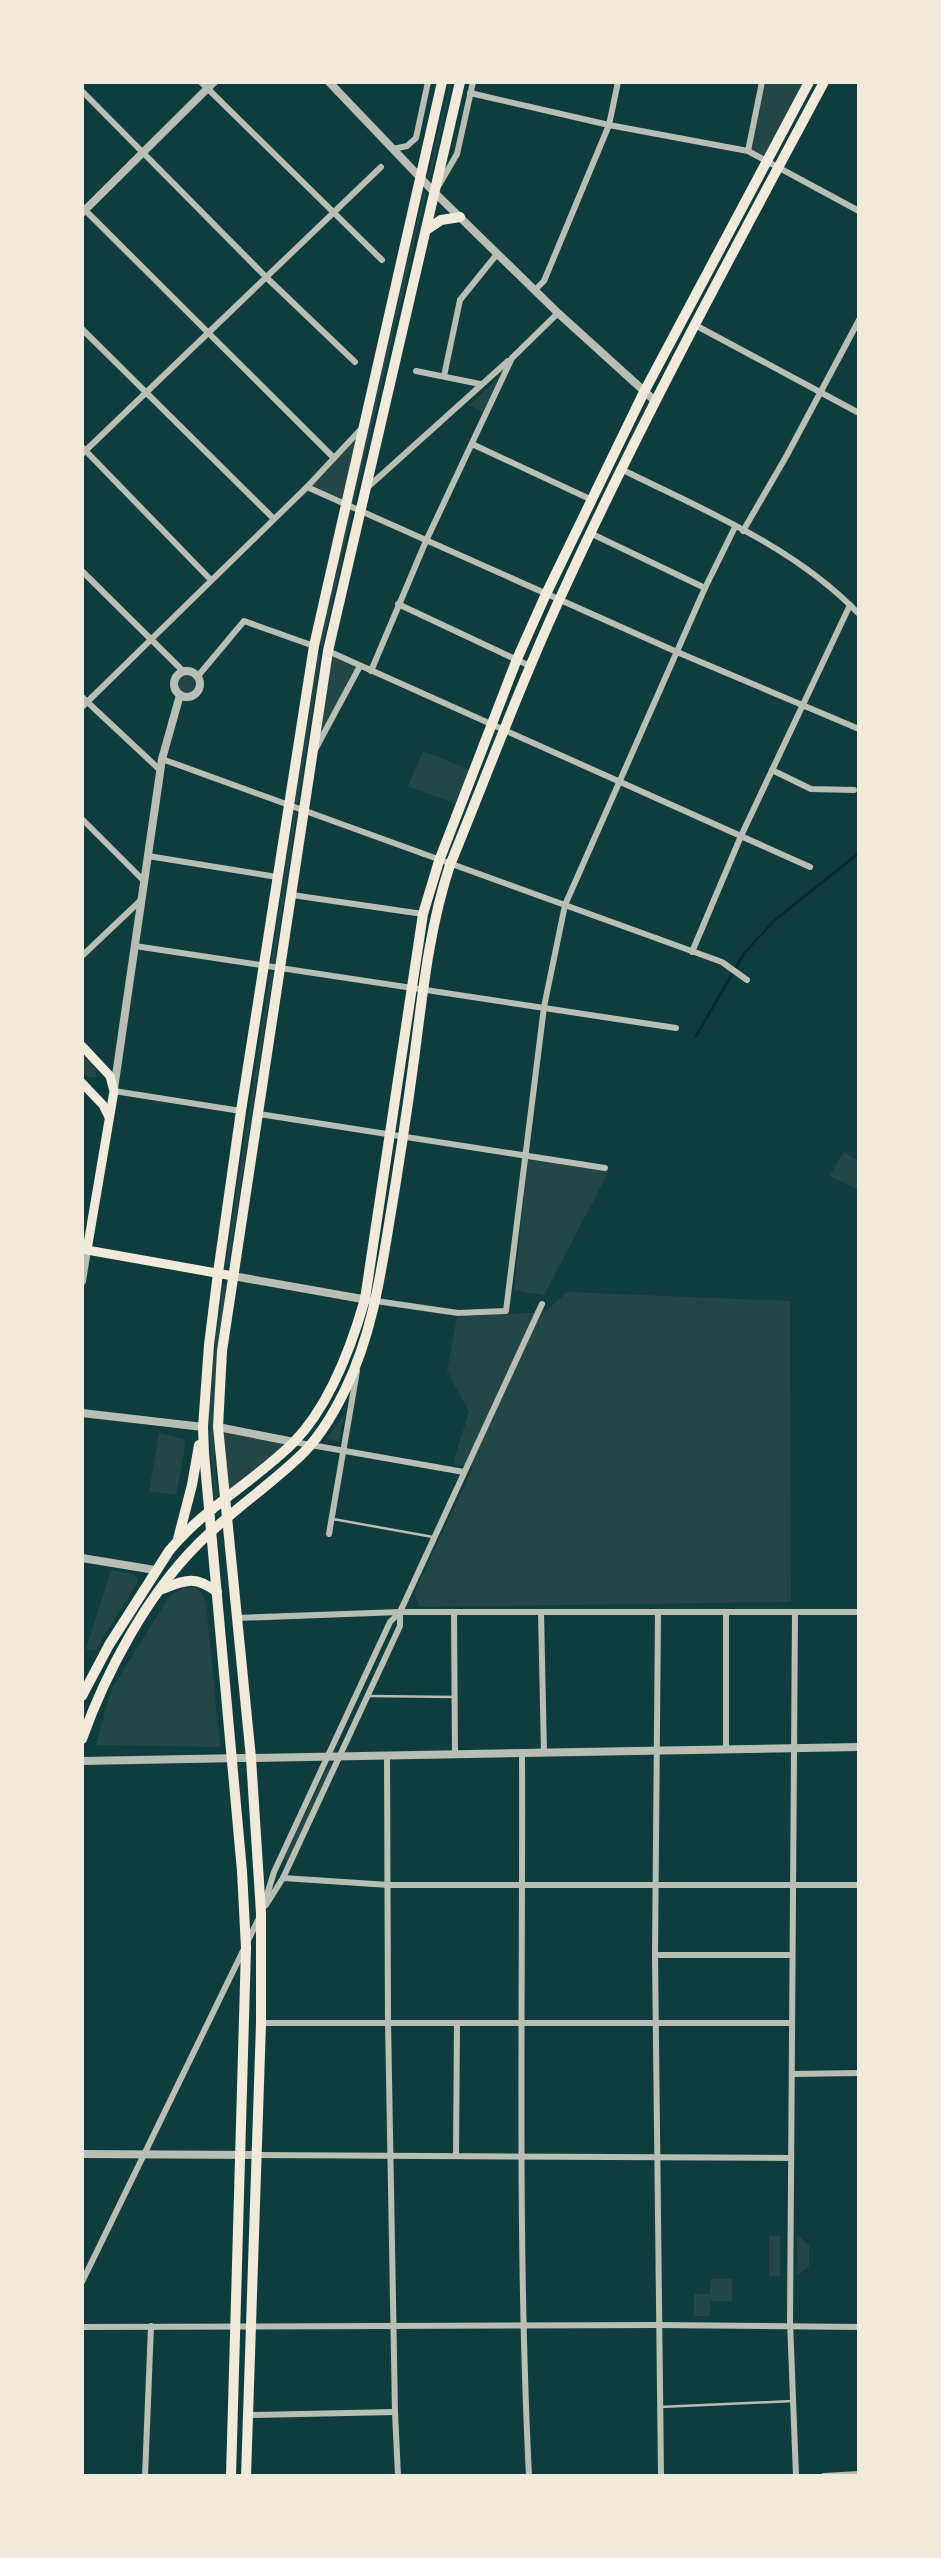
<svg xmlns="http://www.w3.org/2000/svg" width="941" height="2558" font-family="Jost,sans-serif">
<rect width="100%" height="100%" fill="#0f3d3e"/>
<g fill="#244646">
<path d="M450 82H452L430 180 428 177Z"/>
<path d="M762 82H809L767 162 748 151Z"/>
<path d="M424 192 426 194 354 503 351 502Z"/>
<path d="M499 378 483 412 469 405Z"/>
<path d="M362 428 345 504 307 487Z"/>
<path d="M349 510 352 511 323 646 320 644Z"/>
<path d="M328 651 360 666 312 756Z"/>
<path d="M319 652 321 653 298 803H295Z"/>
<circle cx="186" cy="684" r="9"/>
<path d="M423 751 475 772 461 806 408 786Z"/>
<path d="M294 811 297 812 274 964 271 963Z"/>
<path d="M270 973H273L229 1264H226L231 1226Z"/>
<path d="M82 1055 96 1069V1077H88L82 1072Z"/>
<path d="M844 1152 859 1161V1190L829 1176Z"/>
<path d="M528 1160 609 1171 544 1295 514 1290Z"/>
<path d="M223 1284 226 1285C217 1360 209 1419 218 1496L215 1499 209 1427 213 1362Z"/>
<path d="M567 1292 790 1301 791 1602 420 1607 414 1593 473 1468 453 1463 469 1412 447 1371 457 1317 545 1312Z"/>
<path d="M344 1415 339 1442 326 1439Z"/>
<path d="M218 1427 294 1442 224 1498Z"/>
<path d="M159 1433 184 1439 185 1447 176 1495 149 1491Z"/>
<path d="M111 1570 134 1574 139 1580 95 1651 86 1649Z"/>
<path d="M191 1586 200 1590 206 1603 220 1747 96 1745 111 1690 169 1597 183 1588Z"/>
<path d="M327 1768 331 1770 288 1862 283 1860Z"/>
<path d="M797 2235 809 2245V2266L799 2274H797Z"/>
<rect x="769" y="2236" width="11" height="40"/>
<path d="M711 2279H732V2301H711L710 2316H694V2294H710Z"/>
</g>
<g fill="none" stroke-linecap="round" stroke-linejoin="round">
<path stroke="#0a2a2b" stroke-width="2.5" d="M696 1036 745 952 776 919 859 853"/>
<g stroke="#b8beb3" stroke-width="2.5">
<path d="M333 1519 433 1537"/>
<path d="M370 1696 454 1697"/>
<path d="M660 2407 793 2401"/>
</g>
<g stroke="#b8beb3" stroke-width="6">
<path d="M201 82 382 260"/>
<path d="M82 91 267 278 355 362"/>
<path d="M470 93 609 125 748 151 859 211"/>
<path d="M393 149 407 146 416 138 428 82"/>
<path d="M748 151 762 82"/>
<path d="M439 185 457 154 473 82"/>
<path d="M82 207 334 458"/>
<path d="M535 290 544 281 609 125 618 82"/>
<path d="M695 325 859 413"/>
<path d="M82 329 274 519"/>
<path d="M416 371 480 384"/>
<path d="M444 376 460 300 497 254"/>
<path d="M472 444 592 500"/>
<path d="M82 447 211 580"/>
<path d="M82 454 381 167"/>
<path d="M621 469C703 510 794 546 859 614"/>
<path d="M307 487 677 652 859 729"/>
<path d="M368 487 508 361"/>
<path d="M743 531 787 455 859 320"/>
<path d="M590 533 705 588"/>
<path d="M82 571 183 671"/>
<path d="M398 604 530 666"/>
<path d="M328 651 810 867"/>
<path d="M371 671 426 541 512 358 558 313"/>
<path d="M198 676 244 621 314 646"/>
<path d="M82 697 160 770"/>
<path d="M82 707 307 487 362 428"/>
<path d="M316 748 360 666"/>
<path d="M162 759 722 962 747 980"/>
<path d="M772 770 811 789 854 790"/>
<path d="M82 819 144 881"/>
<path d="M148 856 277 877"/>
<path d="M292 895 423 914"/>
<path d="M135 946 676 1028"/>
<path d="M692 952 741 836 850 605"/>
<path d="M82 956 141 900"/>
<path d="M114 1091 241 1111"/>
<path d="M259 1114 605 1168"/>
<path d="M376 1301 458 1313 506 1311 544 1007 565 905 705 588 735 527"/>
<path d="M294 1442 464 1472"/>
<path d="M329 1534 357 1371"/>
<path d="M454 1612 455 1754"/>
<path d="M541 1612 544 1753"/>
<path d="M658 1612 655 1955 661 2476"/>
<path d="M795 1612 790 2321 796 2476"/>
<path d="M237 1618 400 1612H859"/>
<path d="M726 1749V1612"/>
<path d="M522 1754C523 1994 517 2235 529 2476"/>
<path d="M387 1755 388 2021 395 2412 398 2476"/>
<path d="M283 1878 389 1885H859"/>
<path d="M266 1905 283 1878 400 1626V1612"/>
<path d="M263 1908 274 1872 390 1622 400 1612 542 1304"/>
<path d="M655 1955H792"/>
<path d="M261 2023H792"/>
<path d="M792 2074 859 2073"/>
<path d="M257 2155 791 2158"/>
<path d="M456 2155 457 2023"/>
<path d="M82 2282 259 1918"/>
<path d="M82 2327 659 2325 859 2327"/>
<path d="M249 2415 395 2412"/>
<path d="M145 2476 151 2326"/>
<path d="M824 2476 859 2474"/>
</g>
<g stroke="#b8beb3" stroke-width="8">
<path d="M329 82 434 192 558 313 654 400"/>
<path d="M82 213 214 82"/>
<circle cx="187" cy="684" r="13"/>
<path d="M114 1089 162 759 180 695"/>
<path d="M233 1276 368 1300"/>
<path d="M82 1281 87 1250"/>
<path d="M82 1413 203 1427"/>
<path d="M218 1427 294 1442"/>
<path d="M82 1558 155 1570"/>
<path d="M82 1761 859 1747"/>
<path d="M82 2154 257 2155"/>
</g>
<g stroke="#f1e9da" stroke-width="9">
<path d="M82 1046 110 1076 114 1091 87 1250 233 1276"/>
<path d="M82 1083 103 1105 109 1117"/>
</g>
<g stroke="#f1e9da" stroke-width="10">
<path d="M426 230 441 220 460 217"/>
<path d="M178 1539 192 1485 199 1445"/>
<path d="M162 1589C186 1580 195 1575 217 1592"/>
<path d="M82 1696 109 1645 169 1551C204 1508 255 1481 294 1442 330 1405 351 1348 365 1299L423 914 439 861 517 659 546 594 644 392 809 82"/>
<path d="M82 1739C106 1672 147 1595 198 1544 229 1513 266 1488 298 1458 318 1440 334 1413 346 1388 370 1338 379 1285 388 1230 398 1171 407 1112 415 1052 423 989 430 925 450 865 487 775 520 684 561 596 641 421 733 252 824 82"/>
<path d="M231 2476 246 1948 242 1871 204 1453 203 1427 209 1345 218 1273 241 1111 314 646 442 82"/>
<path d="M246 2476 261 2023V1913L251 1758 218 1427 222 1351 328 651 460 82"/>
</g>
</g>
<rect width="941" height="2558" fill="none" stroke="#f1e9da" stroke-width="168"/>
</svg>
